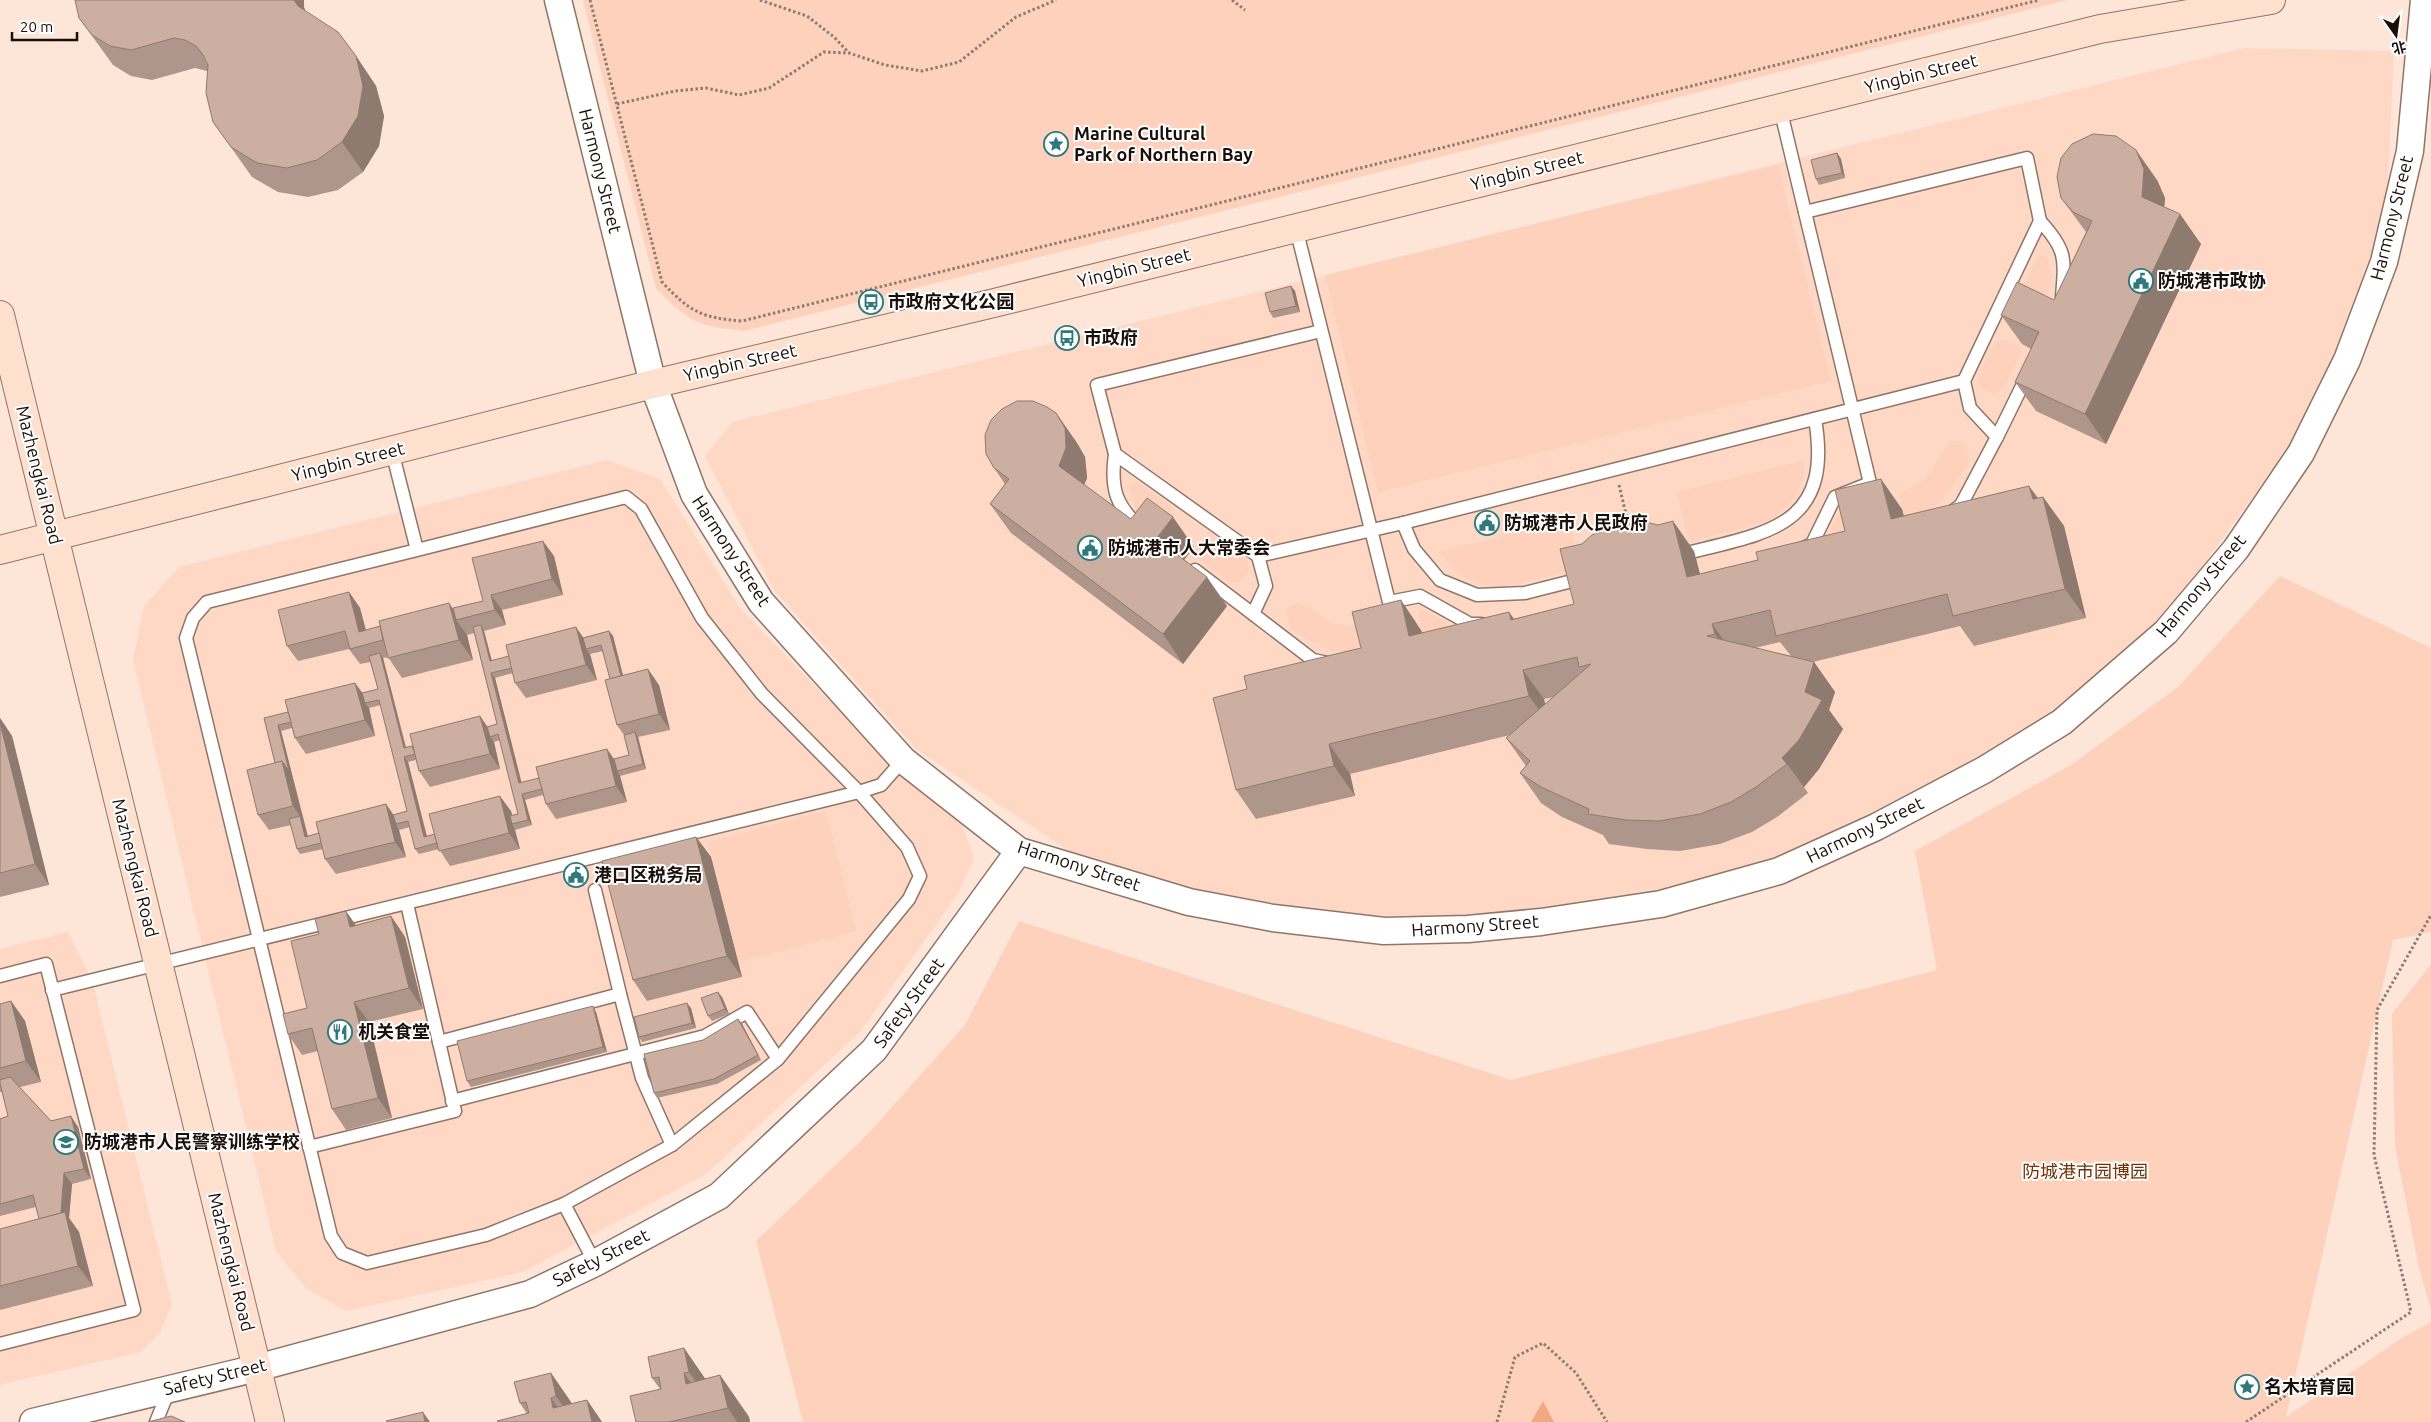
<svg xmlns="http://www.w3.org/2000/svg" width="2431" height="1422" font-family="Ubuntu,'Noto Sans SC',sans-serif">
<rect width="100%" height="100%" fill="#fde5d8"/>
<g fill="#fed8c5">
<path d="M2244 48 2394 51 2386 225 2311 417 2169 612 2072 705 1934 794 1737 881 1530 913 1386 918 1192 894 1072 853 916 749 774 590 705 456 733 422Z"/>
<path d="M607 460 660 479 740 608 895 769 960 820 974 858 959 892 860 1032 706 1174 523 1272 346 1311 307 1289 276 1251 133 660 144 606 179 567Z"/>
<path d="M68 932 92 980 172 1305 159 1334 140 1352 0 1385V949Z"/>
</g>
<g fill="#fdd1bb">
<path d="M583 0H2067L744 331C698 326 688 322 656 288Z"/>
<path d="M1778 165 1831 381 1378 492 1325 275Z"/>
<path d="M2041 255 2047 257 2052 280 2044 308 2019 296 2037 258Z"/>
<path d="M2005 339 2019 345 2021 352 2003 389C1996 396 1990 393 1981 389L1978 377 1995 342Z"/>
<path d="M1951 441H1959L1965 445 1969 460 1961 475 1942 500 1926 512 1905 518 1899 496C1906 488 1918 486 1926 478 1937 467 1939 451 1951 441Z"/>
<path d="M1805 460C1803 490 1791 507 1767 522L1688 542 1677 492Z"/>
<path d="M1133 482H1138L1172 507 1173 516 1162 529H1156L1135 508 1129 486Z"/>
<path d="M1843 507 1858 530 1832 534 1831 528Z"/>
<path d="M1568 519 1581 568 1503 588C1474 586 1455 576 1440 552Z"/>
<path d="M1216 537 1246 559 1249 572C1243 579 1240 584 1230 582L1196 557 1195 550 1204 539Z"/>
<path d="M2280 576 2431 648V932L2393 940 2286 1417 2400 1339 2431 1322V1422H803L756 1241 867 1135 965 1025 1019 921 1511 1080 1937 970 1915 851 2071 765 2178 687Z"/>
<path d="M1297 603C1308 605 1315 612 1324 618 1337 626 1352 627 1366 625L1374 649 1353 654 1333 651 1304 638 1291 628 1287 613 1290 606Z"/>
<path d="M1426 610 1446 622 1449 628 1423 636 1418 614 1419 611Z"/>
<path d="M826 811 856 931 738 962 708 842Z"/>
<path d="M2431 964V1310L2419 1268 2395 1146 2392 1014Z"/>
</g>
<path fill="#f1a984" d="M1543 1401 1554 1422H1531Z"/>
<g fill="none" stroke-linecap="round" stroke-linejoin="round">
<defs>
<g id="lane">
<path d="M1780 108 1870 483 1835 497 1812 544 1803 548"/>
<path d="M2040 221C2067 250 2065 259 2062 297"/>
<path d="M1296 228 1389 602 1420 596 1470 624H1481"/>
<path d="M1321 331 1097 385 1115 454 1258 556 1403 523 1964 381 2040 221 2027 158 1805 212"/>
<path d="M1997 437 2028 374"/>
<path d="M392 451 417 550 207 602 193 618 186 638 331 1236 342 1253 367 1263 486 1235 564 1204 672 1145 778 1059 909 899 920 876 907 847 859 792 762 694 702 618 641 509 626 497 417 550"/>
<path d="M1115 454C1110 489 1116 508 1144 530"/>
<path d="M1952 512 1961 505 1997 437 1970 408 1964 381"/>
<path d="M1403 523 1414 549 1440 580 1477 595 1525 593 1584 578"/>
<path d="M1679 555C1764 533 1834 530 1815 419"/>
<path d="M1258 556 1266 586 1253 614 1313 660 1328 663"/>
<path d="M1195 570 1253 614"/>
<path d="M595 890 620 994"/>
<path d="M0 976 46 964 134 1310 0 1344"/>
<path d="M52 990 859 792 881 785 903 760"/>
<path d="M439 1042 620 994 642 1078 672 1145"/>
<path d="M452 1101 705 1036 747 1012 778 1059"/>
<path d="M309 1147 455 1111 407 904"/>
<path d="M564 1204 595 1263"/>
<path d="M156 1422 169 1390"/>
</g>
<g id="street">
<path d="M558 0 653 384 694 494 761 602 903 760 1019 851 1189 902 1273 918 1384 931 1468 929 1541 922 1661 904 1779 871 1876 827 1984 770 2062 722 2166 632 2236 549 2301 453 2347 360 2384 262 2410 151 2424 0"/>
<path d="M33 1422 257 1368 530 1294 595 1263 719 1196 874 1050 1019 851"/>
</g>
<g id="secondary">
<path d="M0 315 270 1422"/>
<path d="M0 550 653 384 994 303 2100 29 2271 0"/>
</g>
</defs>
<use href="#lane" stroke="#907567" stroke-width="15"/>
<use href="#street" stroke="#907567" stroke-width="29"/>
<use href="#secondary" stroke="#907567" stroke-width="30"/>
<g stroke="#8d7c73" stroke-width="3" stroke-dasharray="2.5 2.5" stroke-linecap="butt">
<path d="M590 0 662 282C690 312 702 318 742 321L2039 0"/>
<path d="M760 0 807 16 834 37 848 52"/>
<path d="M1232 0 1245 10"/>
<path d="M617 104 675 91 706 88 739 95 769 88 824 52 849 53 885 65 922 71 959 62 1016 17 1056 0"/>
<path d="M1619 485 1629 527"/>
<path d="M1497 1422 1515 1357 1543 1343 1576 1373 1607 1422"/>
<path d="M2246 1422 2411 1312 2374 1155 2377 1010 2431 915"/>
</g>
<use href="#lane" stroke="#fff" stroke-width="12"/>
<use href="#street" stroke="#fff" stroke-width="26"/>
<use href="#secondary" stroke="#fee0cf" stroke-width="28"/>
</g>
<g fill="#af968a" fill-rule="evenodd">
<path d="M304 0V7L305 11 356 56 376 86 384 116 379 146 363 172 338 190 308 197 278 192 252 177 213 122 207 71 195 68 152 80 131 76 113 65 79 18Z"/>
<path d="M1837 153 1841 159 1845 178 1819 185 1816 179Z"/>
<path d="M2157 180 2165 198 2164 207 2201 244 2106 444 2036 411 2015 382 2031 349 2022 344 2001 315 2054 300 2086 232 2061 198Z"/>
<path d="M1291 286 1295 291 1300 312 1273 318 1270 312Z"/>
<path d="M1056 413 1077 443 1085 457 1087 478 1084 485 1131 519 1194 547 1184 560 1227 606 1183 664 1011 533 990 504 1005 484 994 468Z"/>
<path d="M2029 486 2038 498 2043 497 2064 526 2086 618 1974 646 1960 626 1813 662H1814L1835 692 1829 710 1843 729 1819 769 1804 787 1808 793 1777 817 1752 832 1720 844 1680 851 1647 849 1609 844 1603 835 1562 817 1541 803 1520 773 1526 766 1506 738 1510 735 1350 774 1355 796 1256 819 1236 790 1247 689 1361 648 1421 630 1422 633 1514 619 1574 604 1694 551 1700 574 1758 560 1845 531 1902 509 1904 516ZM1780 642 1791 656 1755 648ZM1554 697 1545 705 1544 699Z"/>
<path d="M554 556 563 595 502 610 506 625 484 631 492 661 609 631 613 636 623 675 659 685 670 730 638 737 646 769 620 776 627 802 556 819 546 804 543 795 525 800 532 825 515 830 520 849 450 866 439 849 419 854 415 849 410 827 399 830 406 857 336 874 325 859 323 849 300 854 297 849 291 825 269 830 258 815 275 763 264 718 288 712 355 683 362 693 378 689 370 662 360 664 349 649 298 661 287 646 349 592 360 608 366 630 483 601 472 558ZM474 633 497 724 487 727 480 716 412 746 406 747 383 658 388 657 402 678 473 660 467 635ZM603 651 610 679 617 725 624 735 629 755 614 759 607 749 539 778 521 783 495 678 513 673 515 683 526 698 597 680 590 654ZM381 705 407 811 393 815 386 804 319 833 308 836 281 731 292 728 295 738 306 754 375 736 369 708ZM500 740 518 814 512 815 511 811 427 836 408 762 416 760 419 771 430 787 500 769 494 742Z"/>
<path d="M0 718 12 736 49 885 0 897Z"/>
<path d="M696 837 711 857 742 977 647 1001 633 980Z"/>
<path d="M391 916 405 937 423 1009 369 1022 392 1118 346 1130 332 1109 318 1051 302 1055 288 1034 307 1008 356 925Z"/>
<path d="M722 997 729 1014 712 1021 708 1016Z"/>
<path d="M11 1001 25 1021 41 1082 20 1087 51 1121 78 1127 91 1179 72 1184 69 1218 79 1232 93 1286 0 1310V1229L39 1219 36 1207 0 1216V1119L8 1116 2 1092H0V1004Z"/>
<path d="M691 1008 696 1028 642 1042 639 1037Z"/>
<path d="M596 1012 607 1052 471 1087 467 1081Z"/>
<path d="M738 1019 742 1024 761 1060 717 1084 657 1098 654 1093 703 1040Z"/>
<path d="M684 1348 705 1379 720 1375 749 1417 750 1422H636L660 1389 652 1378Z"/>
<path d="M551 1373 572 1404 587 1400 602 1422H498L527 1414 520 1403Z"/>
</g>
<g fill="#8f7a70">
<path d="M293 0H304V7L309 22Z"/>
<path d="M356 56 376 86 384 116 379 146 363 172 342 142Z"/>
<path d="M2136 150 2157 180 2165 198 2163 226 2142 197Z"/>
<path d="M1837 153 1841 159 1845 178 1842 173Z"/>
<path d="M2180 214 2201 244 2106 444 2085 414Z"/>
<path d="M1291 286 1295 291 1300 312 1296 306Z"/>
<path d="M1056 413 1077 443 1085 457 1087 478 1080 495 1059 466Z"/>
<path d="M1881 479 1902 509 1911 549 1891 519Z"/>
<path d="M2029 486 2046 510 2043 497 2064 526 2086 618 2065 589 2033 499Z"/>
<path d="M1173 517 1194 547 1177 569 1156 539Z"/>
<path d="M1673 521 1694 551 1708 606 1687 577Z"/>
<path d="M543 541 554 556 563 595 552 579Z"/>
<path d="M1207 577 1227 606 1183 664 1163 634Z"/>
<path d="M349 592 360 608 369 643 359 632Z"/>
<path d="M491 595 502 610 506 625 495 610Z"/>
<path d="M1401 600 1421 630 1430 666 1409 636Z"/>
<path d="M449 603 460 619 456 620 467 635 473 660 459 640Z"/>
<path d="M1509 612 1530 641 1511 620Z"/>
<path d="M1712 624 1733 653 1736 664 1715 634Z"/>
<path d="M481 625 484 631 493 666 490 661Z"/>
<path d="M576 627 587 643 586 649 590 654 597 680 586 665Z"/>
<path d="M609 631 613 636 627 692 623 687Z"/>
<path d="M380 653 383 658 407 753 404 748Z"/>
<path d="M1814 662 1835 692 1829 710 1843 729 1819 769 1804 787 1787 764 1782 758 1805 692Z"/>
<path d="M648 669 659 685 670 730 659 714Z"/>
<path d="M1523 670 1544 699 1550 725 1529 696Z"/>
<path d="M491 673 495 678 523 788 519 783Z"/>
<path d="M355 683 366 698 365 703 369 708 375 736 365 720Z"/>
<path d="M480 716 491 732 490 737 494 742 500 769 490 754Z"/>
<path d="M0 718 12 736 49 885 35 864 0 723Z"/>
<path d="M278 725 281 731 304 822 293 806 282 761Z"/>
<path d="M635 732 638 737 646 769 643 764Z"/>
<path d="M1329 744 1350 774 1355 796 1334 766Z"/>
<path d="M607 749 617 764V771L620 776 627 802 616 786Z"/>
<path d="M404 757 408 762 428 842 424 837Z"/>
<path d="M522 794 525 800 532 825 528 820Z"/>
<path d="M500 796 511 811 514 824H512L515 830 520 849 509 833Z"/>
<path d="M386 804 397 820 396 824 399 830 406 857 395 842Z"/>
<path d="M300 816 304 822 309 842 305 837Z"/>
<path d="M696 837 711 857 742 977 727 956Z"/>
<path d="M346 911 360 931 350 927Z"/>
<path d="M391 916 405 937 423 1009 409 988Z"/>
<path d="M718 992 722 997 729 1014 725 1009Z"/>
<path d="M11 1001 25 1021 41 1082 26 1061Z"/>
<path d="M354 1002 369 1022 392 1118 378 1098Z"/>
<path d="M687 1003 691 1008 696 1028 692 1023Z"/>
<path d="M593 1006 596 1012 607 1052 603 1047Z"/>
<path d="M738 1019 742 1024 761 1060 758 1055Z"/>
<path d="M71 1116 78 1127 91 1179 84 1169Z"/>
<path d="M64 1173 72 1184 69 1218 79 1232 93 1286 78 1266 60 1225Z"/>
<path d="M684 1348 713 1390 717 1411 689 1372Z"/>
<path d="M551 1373 580 1415 574 1422 556 1396Z"/>
<path d="M684 1373 711 1412 686 1384Z"/>
<path d="M720 1375 749 1417 750 1422H737L728 1408Z"/>
<path d="M551 1398 568 1422 553 1408Z"/>
<path d="M587 1400 602 1422H592Z"/>
<path d="M423 1412 430 1422H425Z"/>
</g>
<g fill="#ccafa0" stroke="#8f7a70">
<path d="M75 0H294L298 6 338 32 356 56 363 86 358 116 342 142 317 160 287 168 257 163 231 147 213 122 206 93 208 65 203 55 196 46 185 40 174 38 131 50 110 46 92 35 79 18Z"/>
<path d="M2093 134 2116 136 2136 150 2144 169 2142 197 2180 214 2085 414 2015 382 2039 332 2001 315 2017 282 2054 300 2092 221 2073 212 2061 198 2057 177 2061 158 2072 144Z"/>
<path d="M1837 153 1842 173 1816 179 1811 160Z"/>
<path d="M1291 286 1296 306 1270 312 1265 293Z"/>
<path d="M1017 401H1033L1047 407 1056 413 1065 428 1066 448 1059 466 1131 519 1147 498 1173 517 1156 539 1207 577 1163 634 990 504 1009 479 994 468 986 454 985 435 991 420 1002 409Z"/>
<path d="M1881 479 1891 519 2029 486 2033 499 2043 497 2065 589 1953 616 1947 594 1776 636 1770 610 1712 624 1715 634 1707 636 1814 662 1805 692 1822 700 1799 740 1782 758 1787 764 1756 787 1731 802 1700 814 1659 821 1626 820 1588 814 1589 809 1541 787 1520 773 1530 761 1506 738 1591 664 1579 667 1577 657 1523 670 1529 696 1329 744 1334 766 1236 790 1213 698 1247 689 1244 676 1361 648 1352 612 1401 600 1409 636 1509 612 1511 620 1574 604 1560 549 1582 544 1592 535 1616 525 1646 522 1658 525 1673 521 1687 577 1758 560 1756 552 1845 531 1835 490Z"/>
<path d="M543 541 552 579 491 595 495 610 456 620 453 608 483 601 472 558Z"/>
<path d="M349 592 359 632 380 626 383 640 350 649 345 631 287 646 278 610Z"/>
<path d="M449 603 459 640 388 658 379 621Z"/>
<path d="M481 625 490 661 509 656 512 668 491 673 519 783 539 778 542 789 522 794 528 820 512 824 510 816 518 814 498 734 490 737 487 727 497 724 473 627Z"/>
<path d="M576 627 586 665 515 683 506 645Z"/>
<path d="M609 631 621 676 610 679 601 645 586 649 583 638Z"/>
<path d="M380 653 404 748 412 746 415 754 404 757 424 837 435 834 437 843 415 849 408 821 396 824 393 815 407 811 379 700 365 703 362 693 378 689 369 656Z"/>
<path d="M648 669 659 714 617 725 605 680Z"/>
<path d="M355 683 365 720 295 738 285 700Z"/>
<path d="M288 712 291 722 278 725 289 771 282 761 275 763 264 718Z"/>
<path d="M480 716 490 754 419 771 410 734Z"/>
<path d="M0 723 35 864 0 873Z"/>
<path d="M635 732 643 764 617 771 614 759 629 755 624 735Z"/>
<path d="M607 749 616 786 546 804 536 767Z"/>
<path d="M282 761 293 806 258 815 247 770Z"/>
<path d="M500 796 509 833 439 851 429 814Z"/>
<path d="M386 804 395 842 325 859 316 822Z"/>
<path d="M300 816 305 837 319 833 321 843 297 849 289 819Z"/>
<path d="M696 837 727 956 633 980 602 861Z"/>
<path d="M346 911 350 927 391 916 409 988 354 1002 378 1098 332 1109 312 1028 288 1034 283 1014 307 1008 291 941 319 934 315 919Z"/>
<path d="M718 992 725 1009 708 1016 701 998Z"/>
<path d="M11 1001 26 1061 0 1068V1004Z"/>
<path d="M687 1003 692 1023 639 1037 634 1017Z"/>
<path d="M593 1006 603 1047 467 1081 457 1041Z"/>
<path d="M738 1019 758 1055 714 1079 654 1093 644 1054 703 1040Z"/>
<path d="M10 1077 51 1121 71 1116 84 1169 64 1173 61 1213 39 1219 33 1195 0 1204V1119L8 1116 0 1083V1080Z"/>
<path d="M65 1212 78 1266 0 1286V1229Z"/>
<path d="M684 1348 689 1372 684 1373 686 1384 720 1375 728 1408 669 1422H636L630 1396 661 1389 659 1377 652 1378 648 1357Z"/>
<path d="M551 1373 556 1396 551 1398 553 1408 587 1400 592 1422H498L497 1421 529 1413 526 1402 520 1403 514 1382Z"/>
<path d="M423 1412 425 1422H387L386 1421Z"/>
<path d="M171 1416 185 1422H148Z"/>
</g>
<defs>
<symbol id="sight-ring" viewBox="-11 -11 22 22"><circle r="9.5" fill="#fff" stroke="#2f797c" stroke-width="1.5"/><path d="M0-6L1.8-2.2L6-1.7L2.9 1.2L3.7 5.4L0 3.3L-3.7 5.4L-2.9 1.2L-6-1.7L-1.8-2.2Z" fill="#2f797c"/></symbol>
<symbol id="civic-ring" viewBox="-11 -11 22 22"><circle r="9.5" fill="#fff" stroke="#2f797c" stroke-width="1.5"/><path d="M-.6-6.5H3V-4.5H.6V-3L4-1V1h2V6H-6V1h2V-1L-.6-3ZM-1.2 2.5V6h2.4V2.5Z" fill="#2f797c"/></symbol>
<symbol id="bus-ring" viewBox="-11 -11 22 22"><circle r="9.5" fill="#fff" stroke="#2f797c" stroke-width="1.5"/><path d="M-5-6H5V4H4V6H2V4H-2V6H-4V4H-5ZM-3.5-4V0h7V-4ZM-3.5 1.2v1.5H-2V1.2ZM2 1.2v1.5H3.5V1.2Z" fill="#2f797c"/></symbol>
<symbol id="restaurant-ring" viewBox="-11 -11 22 22"><circle r="9.5" fill="#fff" stroke="#2f797c" stroke-width="1.5"/><path d="M-5-6h1v4h1v-4h1v4h1v-4h1v5L-1.5 .5V6h-2V.5L-5-1ZM5-6V6H3V1.5H1.5Q1.5-4 5-6Z" fill="#2f797c"/></symbol>
<symbol id="university-ring" viewBox="-11 -11 22 22"><circle r="9.5" fill="#fff" stroke="#2f797c" stroke-width="1.5"/><path d="M0-5L7-2L0 1L-7-2ZM-4 1L0 2.5L4 1V4Q0 6-4 4Z" fill="#2f797c"/></symbol>
</defs>
<g fill-rule="evenodd">
<use href="#sight-ring" x="1042" y="130" width="28" height="28"/>
<use href="#civic-ring" x="2127" y="267" width="28" height="28"/>
<use href="#bus-ring" x="857" y="288" width="28" height="28"/>
<use href="#bus-ring" x="1053" y="324" width="28" height="28"/>
<use href="#civic-ring" x="1473" y="509" width="28" height="28"/>
<use href="#civic-ring" x="1076" y="534" width="28" height="28"/>
<use href="#civic-ring" x="562" y="861" width="28" height="28"/>
<use href="#restaurant-ring" x="326" y="1018" width="28" height="28"/>
<use href="#university-ring" x="52" y="1128" width="28" height="28"/>
<use href="#sight-ring" x="2233" y="1373" width="28" height="28"/>
</g>
<g text-anchor="middle" stroke-width="4" stroke-linejoin="round" paint-order="stroke">
<g font-size="18" fill="#1a100b" stroke="#fff">
<text transform="translate(1921 74) rotate(-14)" y="6">Yingbin Street</text>
<text transform="translate(600 171) rotate(76)" y="6">Harmony Street</text>
<text transform="translate(1527 171) rotate(-14)" y="6">Yingbin Street</text>
<text transform="translate(2392 218) rotate(-76)" y="6">Harmony Street</text>
<text transform="translate(1134 268) rotate(-14)" y="6">Yingbin Street</text>
<text transform="translate(740 363) rotate(-13)" y="6">Yingbin Street</text>
<text transform="translate(348 462) rotate(-14)" y="6">Yingbin Street</text>
<text transform="translate(39 475) rotate(76)" y="6">Mazhengkai Road</text>
<text transform="translate(731 551) rotate(57)" y="6">Harmony Street</text>
<text transform="translate(2201 586) rotate(-50)" y="6">Harmony Street</text>
<text transform="translate(1865 830) rotate(-26)" y="6">Harmony Street</text>
<text transform="translate(1079 866) rotate(18)" y="6">Harmony Street</text>
<text transform="translate(135 868) rotate(76)" y="6">Mazhengkai Road</text>
<text transform="translate(1475 926) rotate(-4)" y="6">Harmony Street</text>
<text transform="translate(909 1003) rotate(-54)" y="6">Safety Street</text>
<text transform="translate(601 1258) rotate(-27)" y="6">Safety Street</text>
<text transform="translate(231 1262) rotate(76)" y="6">Mazhengkai Road</text>
<text transform="translate(215 1377) rotate(-14)" y="6">Safety Street</text>
</g>
<g font-size="18" font-weight="bold" fill="#1a100b" stroke="#fff" text-anchor="start">
<text x="1074" y="140">Marine Cultural<tspan x="1074" dy="21">Park of Northern Bay</tspan></text>
<text x="2158" y="287">防城港市政协</text>
<text x="888" y="308">市政府文化公园</text>
<text x="1084" y="344">市政府</text>
<text x="1504" y="529">防城港市人民政府</text>
<text x="1108" y="554">防城港市人大常委会</text>
<text x="594" y="881">港口区税务局</text>
<text x="358" y="1038">机关食堂</text>
<text x="84" y="1148">防城港市人民警察训练学校</text>
<text x="2264" y="1393">名木培育园</text>
</g>
<g font-size="18" fill="#733307" stroke="#fff">
<text x="2085" y="1178">防城港市园博园</text>
</g>
</g>
<g transform="translate(2396 35) rotate(166)" stroke="#ffffff" stroke-width="4" paint-order="stroke">
<path d="M0-4L9 19L0 12L-9 19Z" fill="#1a100b"/>
<text y="-8" font-size="14" font-weight="bold" text-anchor="middle" fill="#1a100b">北</text>
</g>
<path d="M12 32v8h65v-8" fill="none" stroke="#1a100b" stroke-width="2.5"/>
<text x="20" y="32" font-size="15" fill="#1a100b" stroke="#ffffff" stroke-width="4" paint-order="stroke">20 m</text>
</svg>
